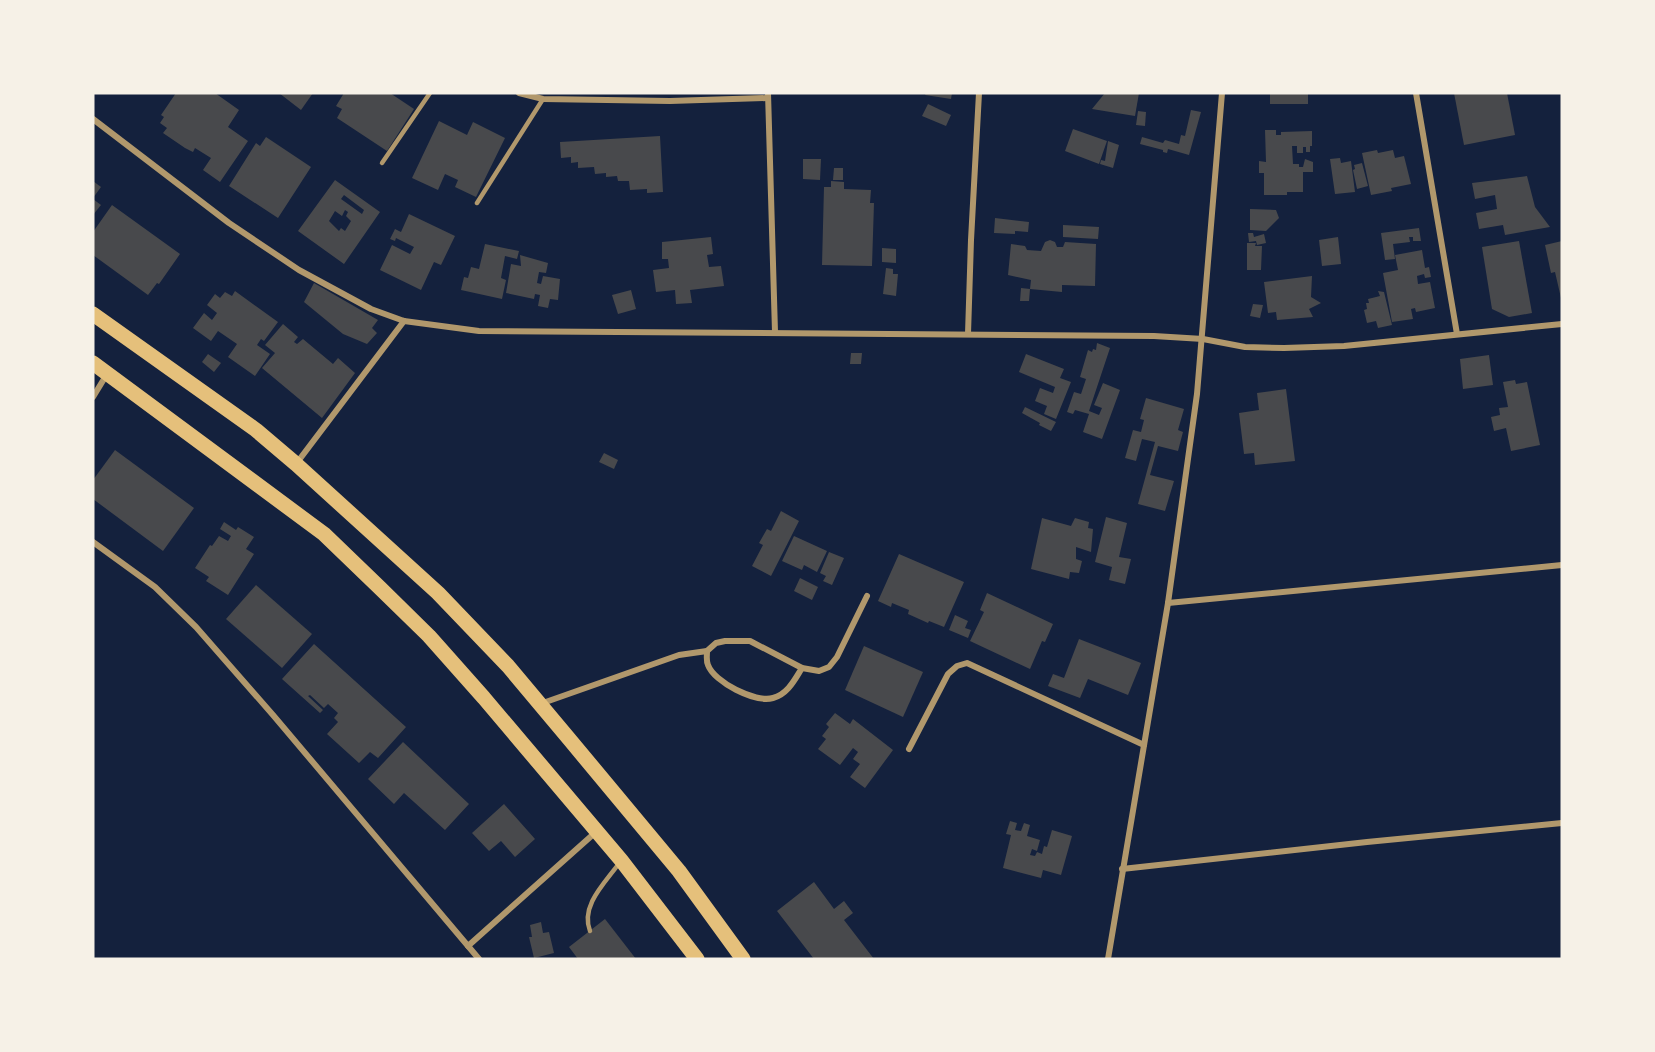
<svg xmlns="http://www.w3.org/2000/svg" width="1655" height="1052" font-family="'Playfair Display',serif">
<rect width="100%" height="100%" fill="#14213d"/>
<g fill="#48494c" fill-rule="evenodd">
<path d="M176 93H215L239 110 228 127 248 141 220 182 203 170 211 158 195 148 193 152 185 148 163 133 167 128 160 123 164 117 161 115Z"/>
<path d="M279 93H313L301 110Z"/>
<path d="M344 93H390L414 109 387 151 337 118 342 109 336 106Z"/>
<path d="M926 93H952L951 99 925 95Z"/>
<path d="M1105 93H1139L1135 116 1092 109Z"/>
<rect x="1270" y="93" width="38" height="11"/>
<path d="M1454 93H1507L1515 135 1464 145Z"/>
<path d="M928 104 951 115 946 126 922 116Z"/>
<path d="M1191 110 1201 112 1189 155 1168 149 1167 153 1163 152V150L1140 144 1142 137 1163 143 1165 140 1179 144 1181 135 1185 136Z"/>
<path d="M1138 111 1146 112 1145 126 1136 125Z"/>
<path d="M439 121 467 135 473 122 505 138 476 197 455 187 458 180 445 174 438 190 412 178Z"/>
<path d="M1073 129 1107 141 1099 164 1065 151Z"/>
<path d="M1265 130H1276V135H1281V132L1312 131V146H1310V152H1306V147H1303V153H1297V146H1292L1293 164H1299V167H1303L1305 159 1313 162V172H1303V192H1287V195H1264V173H1259V161L1266 162Z"/>
<path d="M660 136 663 192 647 193V189L630 190 629 181H618L617 176 606 177V173L595 174 594 167 578 168V162L571 163V157L561 158 560 142Z"/>
<path d="M266 137 311 167 278 218 229 186 256 143 260 146Z"/>
<path d="M1108 141 1119 145 1113 168 1100 164 1101 160 1105 161Z"/>
<path d="M1377 150 1378 153 1393 150 1395 158 1404 156 1411 184 1391 188 1392 191 1371 195 1362 153Z"/>
<path d="M1340 158 1341 163 1351 161 1355 192 1335 194 1330 159Z"/>
<path d="M803 159H821L820 180 803 179Z"/>
<path d="M1362 163 1368 186 1357 189 1353 170 1355 169 1354 165Z"/>
<path d="M834 168H843V180H833Z"/>
<path d="M1527 176 1535 207 1550 227 1505 235 1503 225 1479 229 1476 213 1497 209 1495 195 1475 199 1472 183Z"/>
<path d="M335 180 380 212 344 264 298 231ZM344 195 364 210 362 214 341 199ZM345 210 348 212 346 216 351 221 345 231 341 228 339 231 329 221 335 211 342 216Z"/>
<path d="M93 181 101 187 93 198Z"/>
<path d="M831 181 844 182V189L871 190 870 203H874L872 266 822 265 824 187H831Z"/>
<path d="M93 199 101 205 93 215Z"/>
<path d="M112 205 180 254 159 284 157 283 148 295 93 255V232Z"/>
<path d="M1250 209 1276 210 1279 218 1266 231 1250 230Z"/>
<path d="M409 214 455 236 441 265 434 262 421 290 380 270 392 245 410 254 414 247 396 238 395 241 390 239 395 229 401 232Z"/>
<path d="M995 218 1029 222 1028 232 1015 231V234L994 233Z"/>
<path d="M1063 225 1099 227 1098 239 1063 237Z"/>
<path d="M1419 228 1421 241H1413V237H1409L1410 242 1393 244 1395 259 1385 260 1381 233Z"/>
<path d="M1248 233H1253L1254 237 1264 234 1266 243 1257 245 1256 241 1249 242Z"/>
<path d="M711 237 713 254 707 255 709 267 721 266 724 286 690 290 692 303 676 304 675 290 656 292 653 270 669 268 668 259H662V242Z"/>
<path d="M1338 237 1341 264 1322 266 1319 240Z"/>
<path d="M1050 240 1055 242 1057 247H1063L1065 242 1096 244 1095 286 1062 285V292L1030 289 1029 301H1020L1021 288 1030 289 1031 280 1008 275 1011 244 1025 246 1027 250 1041 251 1045 242Z"/>
<path d="M1519 241 1532 313 1509 317 1492 309 1482 247Z"/>
<path d="M1562 241V298H1561L1555 272 1551 273 1545 245Z"/>
<path d="M1247 243H1256L1255 246H1262L1261 270H1247Z"/>
<path d="M485 244 519 251 517 259 505 256 501 278 506 280 502 299 461 290 464 277 468 278 471 267 479 269Z"/>
<path d="M882 248 896 249V263L882 262Z"/>
<path d="M1422 250 1425 268 1429 267 1431 277 1425 278 1424 274 1417 276 1418 284 1430 282 1435 308 1416 312 1415 308 1411 309 1413 319 1392 322 1383 273 1398 270 1395 255Z"/>
<path d="M520 255 548 263 546 273 539 272 537 283 541 284 543 276 560 279 558 300 550 299 548 308 538 306 540 295 535 294 534 299 506 293 511 264 521 266Z"/>
<path d="M886 268 893 269V274H898L896 296 883 294Z"/>
<path d="M1312 276 1311 297 1321 303 1309 309 1313 317 1277 320 1276 312 1268 313 1264 282Z"/>
<path d="M314 283 378 320 372 328 377 333 367 344 343 334 304 302Z"/>
<path d="M631 290 636 309 618 314 612 295Z"/>
<path d="M235 291 278 322 264 341 261 339 257 345 270 354 255 376 228 357 237 344 218 331 211 341 193 328 204 313 212 320 217 313 207 305 215 294 220 298 225 292 232 296Z"/>
<path d="M1378 291 1384 292 1392 325 1378 328 1376 321 1367 323 1364 310 1367 309 1366 303H1369L1368 299 1380 296Z"/>
<path d="M1253 304 1263 305 1260 318 1250 316Z"/>
<path d="M283 324 298 337 294 342 297 344 303 339 333 364 338 358 355 373 322 418 262 368 275 353 265 345Z"/>
<path d="M1097 343 1110 348 1089 411 1099 415 1102 408 1094 405 1103 383 1120 390 1102 439 1083 432 1089 414 1075 410 1073 414 1067 412 1074 392 1081 394 1086 379 1080 377 1088 350 1092 352 1093 349 1096 350Z"/>
<path d="M851 353H862L861 364H850Z"/>
<path d="M208 354 221 363 214 372 202 362Z"/>
<path d="M1026 354 1064 369 1060 378 1071 382 1056 419 1044 414 1047 406 1035 401 1040 388 1053 393 1055 387 1019 372Z"/>
<path d="M1489 355 1493 385 1463 389 1460 359Z"/>
<path d="M1515 380 1516 384 1527 382 1540 445 1511 451 1506 428 1494 431 1491 417 1500 415 1499 408 1508 407 1503 382Z"/>
<path d="M1286 389 1295 461 1255 465 1254 453 1244 454 1239 413 1259 410 1257 393Z"/>
<path d="M1146 398 1184 409 1178 430 1183 432 1178 451 1158 446 1150 475 1174 481 1165 511 1138 504 1155 442 1142 439 1136 461 1125 458 1133 430 1141 432 1144 420 1140 419Z"/>
<path d="M1025 407 1056 422 1051 431 1039 425 1040 423 1022 413Z"/>
<path d="M115 450 194 508 163 551 93 499V480Z"/>
<path d="M604 453 618 460 614 469 599 462Z"/>
<path d="M781 511 799 521 771 576 752 566 763 545 759 543 767 529 771 531Z"/>
<path d="M1106 517 1127 523 1119 557 1131 559 1125 584 1109 580 1112 567 1095 562Z"/>
<path d="M1042 518 1071 526 1075 518 1089 522 1088 528 1093 529 1091 552 1076 547V559L1082 561 1079 573 1070 572 1069 579 1031 569Z"/>
<path d="M224 522 236 530 238 527 254 537 246 549 254 554 228 595 206 581 209 577 195 568 210 545 212 546 219 536 228 541 231 536 220 529Z"/>
<path d="M794 536 827 551 817 572 804 565 802 570 782 561Z"/>
<path d="M829 552 844 558 832 585 823 581 826 576 820 573Z"/>
<path d="M899 554 964 582 944 627 929 621 928 623 908 614 909 610 892 603 891 607 878 601Z"/>
<path d="M800 578 818 587 812 600 794 591Z"/>
<path d="M256 585 312 634 282 668 226 619Z"/>
<path d="M987 593 1053 624 1045 642 1042 641 1030 669 970 641 984 612 980 610Z"/>
<path d="M955 615 968 621 965 628 971 630 968 638 949 630Z"/>
<path d="M1079 639 1141 663 1128 695 1088 679 1080 698 1048 686 1053 674 1064 678Z"/>
<path d="M314 644 406 727 378 758 370 752 359 763 327 734 338 722 334 718 338 713 328 704 324 708 310 695 308 696 323 710 320 713 282 679Z"/>
<path d="M864 646 923 672 903 717 845 690Z"/>
<path d="M835 713 850 724 853 719 893 750 865 788 850 777 860 764 853 759 858 752 853 748 840 765 818 749 826 739 822 736 829 727 826 724Z"/>
<path d="M403 742 469 804 445 830 404 793 394 804 368 779Z"/>
<path d="M504 804 535 839 515 857 501 841 489 851 472 833Z"/>
<path d="M1010 821 1017 823 1015 830 1021 831 1024 823 1030 825 1027 836 1040 840 1037 851 1032 849 1030 855 1035 856 1037 852 1042 854 1044 846 1047 847 1052 830 1072 836 1061 875 1043 870 1041 878 1003 868 1011 835 1006 834Z"/>
<path d="M814 882 834 909 844 901 853 913 844 920 874 959H814L777 911Z"/>
<path d="M605 919 636 959H578L569 947Z"/>
<path d="M541 922 543 933 549 932 554 953 534 958 529 937H532L530 925Z"/>
</g>
<g fill="none" stroke-linecap="round" stroke-linejoin="round">
<g stroke="#b1986c" stroke-width="4.5">
<path d="M382 163 430 93"/>
<path d="M477 203 543 99"/>
<path d="M590 931C580 905 606 882 620 862"/>
</g>
<g stroke="#b1986c" stroke-width="6">
<path d="M519 93 543 99 670 101 768 98"/>
<path d="M768 93 775 332"/>
<path d="M1416 93 1457 334"/>
<path d="M93 119 229 223 299 270 371 309 404 321 479 331 1154 336 1203 339 1245 347 1284 348 1344 346 1562 324"/>
<path d="M968 334 971 240 979 93"/>
<path d="M93 397 107 374"/>
<path d="M296 464 404 321"/>
<path d="M93 542 155 587 196 627 273 715 479 959"/>
<path d="M1168 603 1562 565"/>
<path d="M707 651C707 656 706 661 708 665 714 682 755 703 773 698 788 694 795 679 802 668"/>
<path d="M540 704 679 655 707 651 716 643 725 641H750L802 668 819 671 829 667 837 657 867 596"/>
<path d="M909 749 948 674 957 666 967 663 1144 745"/>
<path d="M1122 869 1367 842 1562 823"/>
<path d="M468 946 597 831"/>
<path d="M1108 959 1168 603 1197 394 1222 93"/>
</g>
<g stroke="#e5c07b" stroke-width="15">
<path d="M93 314 256 430 296 464 438 593 508 666 570 740 679 871 743 959"/>
<path d="M93 363 324 534 380 588 429 636 484 698 621 860 697 959"/>
</g>
</g>
<rect width="1655" height="1052" fill="none" stroke="#f6f1e7" stroke-width="189"/>
</svg>
